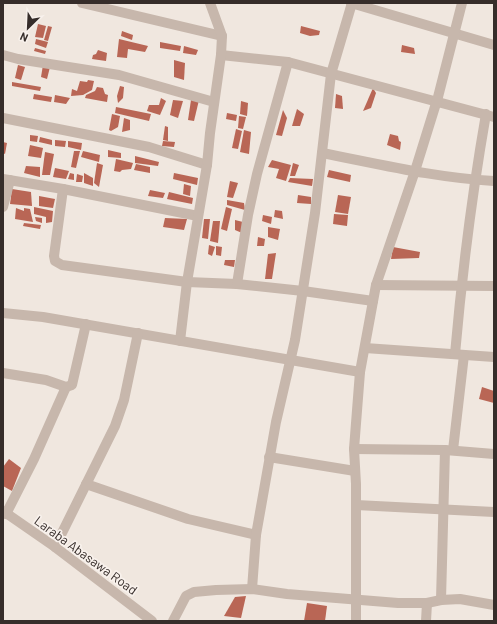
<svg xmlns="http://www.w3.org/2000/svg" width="497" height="624" font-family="Barlow,sans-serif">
<rect width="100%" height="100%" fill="#f0e7df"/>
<g fill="#b96655">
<path d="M38 24 46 26 43 38 35 37Z"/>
<path d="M48 26 52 27 48 41 44 40Z"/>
<path d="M301 26 320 31 319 35 310 36 300 33Z"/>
<path d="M122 31 133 35 132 40 121 36Z"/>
<path d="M36 39 48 42 46 48 35 44Z"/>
<path d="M119 39 148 46 145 52 128 49 127 58 117 57Z"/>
<path d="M160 42 181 46 180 51 160 48Z"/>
<path d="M402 45 414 48 415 54 401 52Z"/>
<path d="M184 46 198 50 196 55 183 53Z"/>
<path d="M35 48 46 51 45 54 34 51Z"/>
<path d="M98 50 107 53 106 61 92 59 93 55 96 54Z"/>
<path d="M174 60 185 63 184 80 174 77Z"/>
<path d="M18 65 25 67 21 80 15 78Z"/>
<path d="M43 65 50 67 47 79 41 77Z"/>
<path d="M88 80 94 81 92 90 83 95 71 96 72 89 77 91 80 81 87 82Z"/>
<path d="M12 82 41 87 40 91 12 86Z"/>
<path d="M120 86 124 87 123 98 118 103 117 96Z"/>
<path d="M97 87 103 88 105 94 108 95 107 102 85 98 86 95 95 91Z"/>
<path d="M373 88 376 93 371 108 363 111Z"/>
<path d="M34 94 52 97 51 102 33 99Z"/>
<path d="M336 94 342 96 343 109 335 108Z"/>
<path d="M55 95 70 98 66 104 54 102Z"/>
<path d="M161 98 166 101 160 115 147 111 149 105H159Z"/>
<path d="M173 100 183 101 178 118 170 115Z"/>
<path d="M191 100H199L194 121 188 120Z"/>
<path d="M241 101 248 103 247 116 240 114Z"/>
<path d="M116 107 151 114 149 121 115 113Z"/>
<path d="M297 109 304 114 300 126H292Z"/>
<path d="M283 110 287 118 282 136 276 135Z"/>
<path d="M227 113 237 115 236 121 226 119Z"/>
<path d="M112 114 120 116 118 127 111 131 109 130Z"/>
<path d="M239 116 246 117 243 129 238 128Z"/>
<path d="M124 118 130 120V130L122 132Z"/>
<path d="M165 126 168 127V141L163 140Z"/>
<path d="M236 129 242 131 238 149 232 148Z"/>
<path d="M244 130 251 132 249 154 240 152Z"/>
<path d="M390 134 398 136 399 141 401 142 400 150 387 145Z"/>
<path d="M30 135 38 136 37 142 30 141Z"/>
<path d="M40 137 52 140V145L39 142Z"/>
<path d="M55 140 66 141 65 147 55 146Z"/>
<path d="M68 141 82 143 81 150 68 147Z"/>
<path d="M163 141 175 142 174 147 162 146Z"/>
<path d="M3 142 7 143 5 154 3 153Z"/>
<path d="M30 145 43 148 41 158 28 156Z"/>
<path d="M108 150 121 153V158L108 157Z"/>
<path d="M74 151H80L76 168 71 167Z"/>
<path d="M83 151 100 155 99 162 81 157Z"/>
<path d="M45 152 54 154 50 175H42Z"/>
<path d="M135 156 159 162 158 166 135 163Z"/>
<path d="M116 159 133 163 131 169 122 170 120 172 114 171Z"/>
<path d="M272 160 291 165 286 181 276 178 279 169 268 167Z"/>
<path d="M97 163 103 165 99 187 94 183Z"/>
<path d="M293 163 299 165 295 176H290Z"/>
<path d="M136 164 150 167V173L134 170Z"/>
<path d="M26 166 40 167V177L24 173Z"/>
<path d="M55 168 69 171 66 179 53 177Z"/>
<path d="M329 170 351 175 350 182 327 177Z"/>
<path d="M70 173 74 174V180L68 179Z"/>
<path d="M84 173 93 178V186L84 183Z"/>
<path d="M174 173 198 178 197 185 173 179Z"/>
<path d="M77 174 83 176 82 182H76Z"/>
<path d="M290 178 313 179 312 186 288 182Z"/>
<path d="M230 181 238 183 233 198 227 197Z"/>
<path d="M184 184 191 186 190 196 183 194Z"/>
<path d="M12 189 31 192 32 206 10 204Z"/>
<path d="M150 190 165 193 163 198 148 196Z"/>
<path d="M169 192 193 198 192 204 167 199Z"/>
<path d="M298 195 311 197V204L297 203Z"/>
<path d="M338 195 351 197 348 214 335 212Z"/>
<path d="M39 196 55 199 53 208 39 206Z"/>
<path d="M227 200 244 203 245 210 227 205Z"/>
<path d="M34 207 53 211 52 222 46 223V217L34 214Z"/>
<path d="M226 207 232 209 227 231 221 229Z"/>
<path d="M16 208 24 211V208L30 209 33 222 15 219Z"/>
<path d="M275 210 282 211 283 219 274 217Z"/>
<path d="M334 214 348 215 347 226 333 224Z"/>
<path d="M263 215 272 217 271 224 262 221Z"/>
<path d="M35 217 42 218V223L36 221Z"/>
<path d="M165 218 187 219 184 230 163 227Z"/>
<path d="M204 219H210L208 239 202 238Z"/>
<path d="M235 220 243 222 242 233 235 230Z"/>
<path d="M213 221H220L218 243 210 241Z"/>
<path d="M24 223 41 225 40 229 23 226Z"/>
<path d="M268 227 280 229 278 240 268 237Z"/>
<path d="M258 237 265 239 264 246H257Z"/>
<path d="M209 245 215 247 212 256 208 254Z"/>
<path d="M216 246 222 247 221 256 216 255Z"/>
<path d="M393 247 420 252 419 258 391 259Z"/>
<path d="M276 253 272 279H265L268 254Z"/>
<path d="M225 260H235L234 267 224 265Z"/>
<path d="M482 387 494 391V403L479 399Z"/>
<path d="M9 459 21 468 12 491 3 486V467Z"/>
<path d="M246 596 241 618 224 616 235 597Z"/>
<path d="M307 603 327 606 325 621H304Z"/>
</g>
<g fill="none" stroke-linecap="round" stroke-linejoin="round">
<g stroke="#c7b7ac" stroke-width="10">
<path d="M82 3 222 36"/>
<path d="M351 3 494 45"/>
<path d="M3 55 18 59 119 75 214 102"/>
<path d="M221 55 288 62 494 117"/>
<path d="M3 118 149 147 207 165"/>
<path d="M322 153C379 164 436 178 494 181"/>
<path d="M3 179 63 189 198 216"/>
<path d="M63 189 54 256 55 261 62 265 187 282 237 284 303 291 373 301"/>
<path d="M3 207 10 180"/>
<path d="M237 284 248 215 257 174 288 62"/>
<path d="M376 285 494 286"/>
<path d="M3 313 43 317 360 372"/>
<path d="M180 341 187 282 207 165 210 133 221 55 222 36 210 3"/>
<path d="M365 348 494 357"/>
<path d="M455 354C462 274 472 194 486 114"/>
<path d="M3 373 46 380 66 387 72 385 86 324"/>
<path d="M354 449 445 450 494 454"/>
<path d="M453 450 464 355"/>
<path d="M269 457 355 471"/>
<path d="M86 484 188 519 256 535"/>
<path d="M356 505 494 512"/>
<path d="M3 511 55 547 152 621"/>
<path d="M6 514 34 459 66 387"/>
<path d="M55 547 115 426 124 400 138 333"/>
<path d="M252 589 256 535 276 422 295 340 315 213 331 74 352 3"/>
<path d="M441 600 445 450"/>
<path d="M173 621 186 596 194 592 216 590 252 589 287 594 398 603H427L441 600 460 599 494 605"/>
<path d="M356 621V484L354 449 360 372 376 285 415 171 438 97 462 3"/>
<path d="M426 621 427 603"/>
</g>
</g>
<g text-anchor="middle" stroke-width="3.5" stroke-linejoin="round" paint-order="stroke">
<g font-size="13" fill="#362d2a" stroke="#f8f1ec">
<text transform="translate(86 555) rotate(36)" y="5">Laraba Abasawa Road</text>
</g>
</g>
<rect width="497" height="624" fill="none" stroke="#362d2a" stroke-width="8"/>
<g transform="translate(28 28) rotate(204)" stroke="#f8f1ec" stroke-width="3" paint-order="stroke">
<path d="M0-3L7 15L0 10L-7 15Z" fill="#362d2a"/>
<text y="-6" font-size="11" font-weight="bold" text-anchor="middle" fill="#362d2a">N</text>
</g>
</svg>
